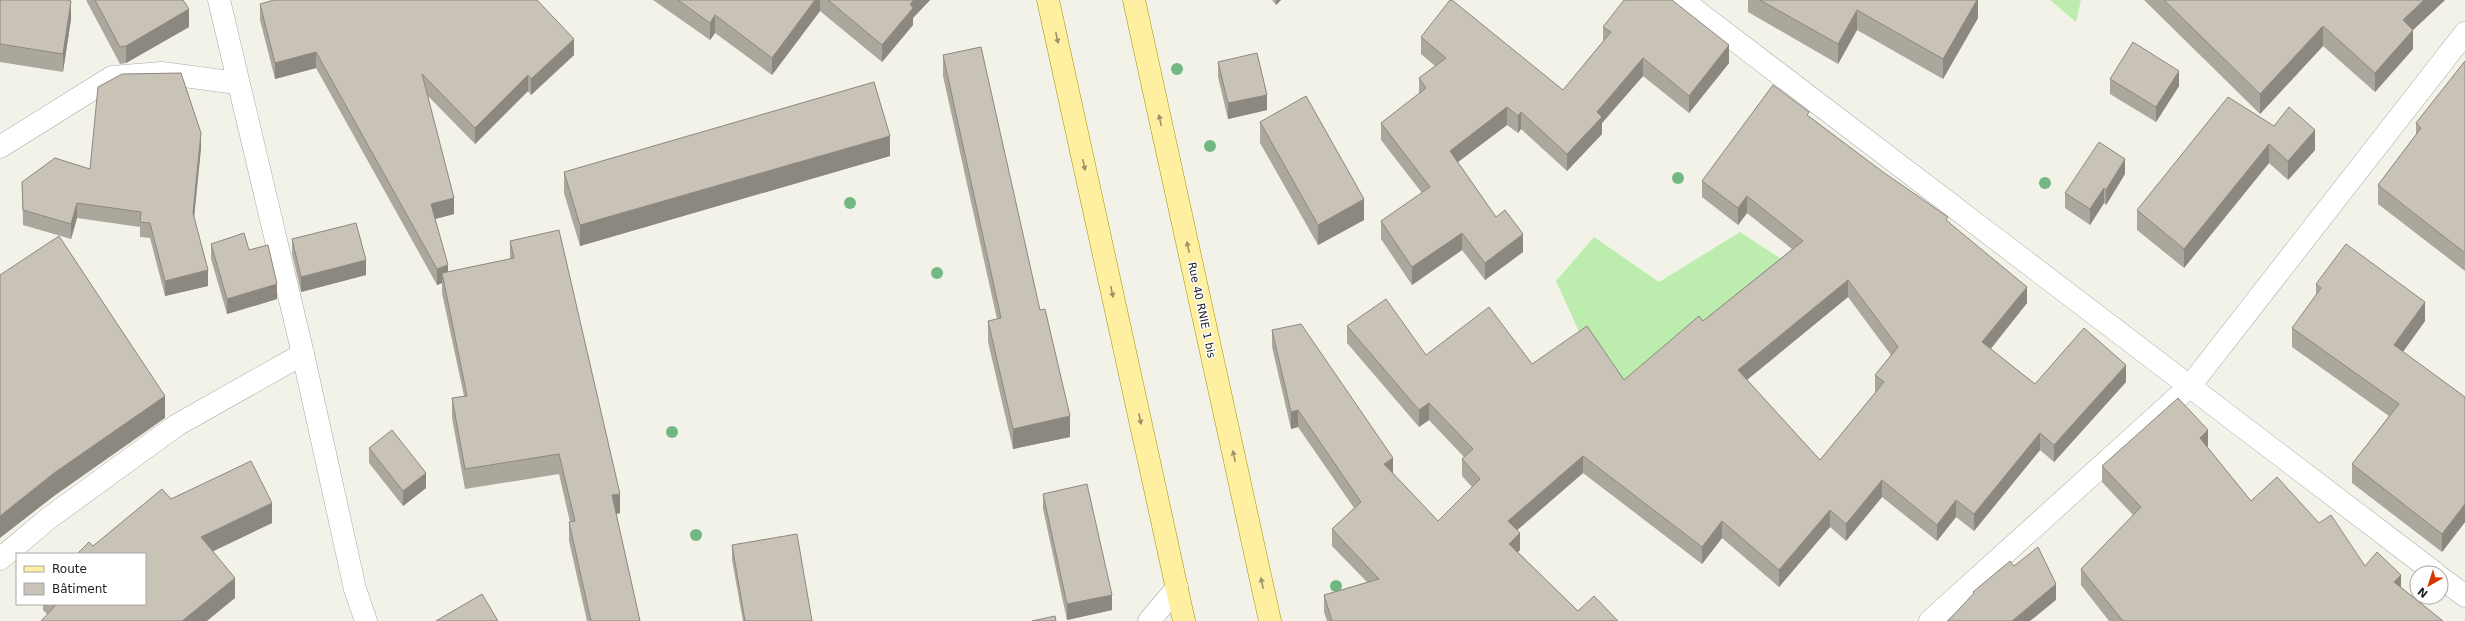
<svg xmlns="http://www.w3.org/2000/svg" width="2465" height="621" font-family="'DejaVu Sans',sans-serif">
<rect width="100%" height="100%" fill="#f2f2e9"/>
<g fill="#bdedae">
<path d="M2050 0H2081L2076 22Z"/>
<path d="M1740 232 1818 283 1636 420 1590 356 1556 281 1594 237 1659 282Z"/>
</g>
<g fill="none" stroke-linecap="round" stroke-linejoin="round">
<defs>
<g id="minor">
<path d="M219 0 303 354 355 589 366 621"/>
<path d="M1682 0 2435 573"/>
<path d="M0 147 112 77 162 73 237 83"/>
<path d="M0 559 49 518 177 425 303 354"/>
<path d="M2441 578 2465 596"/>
<path d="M1149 621 1177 588"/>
<path d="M1930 621 2190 386 2465 33"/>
</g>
<g id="major">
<path d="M1048 0 1184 621"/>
<path d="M1134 0 1270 621"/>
</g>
</defs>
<use href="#minor" stroke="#a9a9a9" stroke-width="23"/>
<use href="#major" stroke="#a09500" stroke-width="23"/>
<use href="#minor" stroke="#fff" stroke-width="22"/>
<use href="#major" stroke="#ffefa1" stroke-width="22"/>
</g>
<g fill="#71b885">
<circle cx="1177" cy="69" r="6"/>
<circle cx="1210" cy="146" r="6"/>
<circle cx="1678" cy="178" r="6"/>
<circle cx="2045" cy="183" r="6"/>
<circle cx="850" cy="203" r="6"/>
<circle cx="937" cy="273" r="6"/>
<circle cx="672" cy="432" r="6"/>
<circle cx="696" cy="535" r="6"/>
<circle cx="1336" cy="586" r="6"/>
</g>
<g fill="#aca79d" fill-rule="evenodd">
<path d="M0 0 71 19 63 72 0 62Z"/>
<path d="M86 0H183L189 27 126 63 120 64Z"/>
<path d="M653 0H930L913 18V25L882 62 820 11 772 75 715 33 710 40Z"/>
<path d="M1272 0H1281L1276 5Z"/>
<path d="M1748 0H1978V18L1943 79 1857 30 1838 64 1748 12Z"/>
<path d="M2144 0H2445L2413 30V49L2375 92 2323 46 2260 114Z"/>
<path d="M260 4 574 55 531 95 528 91 475 144 428 96 454 214 435 219 448 272 510 259V241L620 513 616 514 640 621H587L569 541V522H570L559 474 465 489 452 418V398L464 396 442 293V283L437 285 316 68 275 79 260 20Z"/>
<path d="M1603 27 1729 63 1689 113 1643 76 1602 123V134L1567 171 1521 129 1518 133 1507 125 1458 162 1496 217 1523 252 1485 280 1462 250 1412 285 1381 239V221L1422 193 1381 140V123L1419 94V78L1435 66 1421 54V37L1563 90 1603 41Z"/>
<path d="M943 55 1040 310 1070 437 1013 449 988 342V321L997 319 943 76Z"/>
<path d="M2465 61V271L2378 204V185L2416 135V123Z"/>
<path d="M1218 62 1267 110 1228 119 1218 77Z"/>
<path d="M2110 79 2179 86 2156 122 2110 94Z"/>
<path d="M1809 116 1948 222 2027 303 1991 349 2035 384 2126 382 2054 462 2040 450 1974 531 1956 517 1937 541 1882 497 1846 541 1830 527 1779 587 1722 538 1702 564 1583 473 1517 530 1520 550 1518 552 1578 611 1618 621H1327L1324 612V595L1367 582 1332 546V529L1354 508 1298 427 1291 429 1272 347V330L1393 473 1438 521 1472 487 1462 476V459L1464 457 1429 420 1419 427 1347 343V326L1426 355 1532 364 1624 380 1703 321 1792 249 1747 213 1738 225 1702 197V181ZM1848 297 1891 355 1875 375V393L1820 460 1747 380Z"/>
<path d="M1260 122 1364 220 1318 245 1260 143Z"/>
<path d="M2274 126 2315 150 2288 180 2269 163 2184 268 2137 230V210Z"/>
<path d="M201 148 194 217 208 286 165 296 150 238 140 237V227L77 218 71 239 23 225 22 182 90 169Z"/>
<path d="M890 156 580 246 564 193V172Z"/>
<path d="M2125 174 2106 205 2104 203 2090 225 2065 208V193Z"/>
<path d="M292 239 366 275 301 292 292 254Z"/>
<path d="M211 244 277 299 227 314 211 259Z"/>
<path d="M2316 284 2425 321 2403 352 2465 397V522L2442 552 2352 483V464L2389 416 2292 347V328L2316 295Z"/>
<path d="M2208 446 2207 447 2251 501 2319 523 2365 566 2401 587 2443 621H2109L2081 585V569L2133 515 2102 482V466Z"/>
<path d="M369 448 426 488 403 506 369 463Z"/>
<path d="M1043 494 1112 610 1067 620 1043 509Z"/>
<path d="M171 499 272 523 213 551 235 598 47 614 43 610V604H145Z"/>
<path d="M732 545 812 621H743L732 560Z"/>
</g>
<g fill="#8c8880">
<path d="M815 0H820V11L772 75V58Z"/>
<path d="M914 0H930L913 18V25L882 62V45L910 4Z"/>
<path d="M1276 0H1281L1276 5Z"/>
<path d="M1977 0H1978V18L1943 79V59Z"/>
<path d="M2424 0H2445L2413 30V49L2375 92V73L2403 20Z"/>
<path d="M71 1V19L63 72V54Z"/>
<path d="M189 9V27L126 63V46Z"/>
<path d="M1857 10V30L1838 64V44Z"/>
<path d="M715 15V33L710 40V23Z"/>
<path d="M2323 26V46L2260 114V94Z"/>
<path d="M574 39V55L531 95V79Z"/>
<path d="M1729 45V63L1689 113V96Z"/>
<path d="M316 52V68L275 79V63Z"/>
<path d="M1643 58V76L1602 123V134L1567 171V154L1597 112Z"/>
<path d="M2179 71V86L2156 122V107Z"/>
<path d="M528 75V91L475 144V128Z"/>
<path d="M1267 95V110L1228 119V103Z"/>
<path d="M1507 107V125L1450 168V151Z"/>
<path d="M1521 112V129L1518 133V116Z"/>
<path d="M2315 130V150L2288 180V161Z"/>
<path d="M201 133V148L193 228V213Z"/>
<path d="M890 136V156L580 246V225Z"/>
<path d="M2269 144V163L2184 268V249Z"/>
<path d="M2125 159V174L2106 205V190Z"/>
<path d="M2104 188V203L2090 225V209Z"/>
<path d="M1747 196V213L1738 225V208Z"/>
<path d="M454 198V214L431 220V204Z"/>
<path d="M1364 199V220L1318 245V225Z"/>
<path d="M77 203V218L71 239V224Z"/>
<path d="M1462 233V250L1412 285V267Z"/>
<path d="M1523 234V252L1485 280V263Z"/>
<path d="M366 260V275L301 292V277Z"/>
<path d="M448 265V281L442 273V283L437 285V269Z"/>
<path d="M208 270V286L165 296V281Z"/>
<path d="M1848 280V297L1738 387V370Z"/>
<path d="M277 284V299L227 314V299Z"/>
<path d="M2027 287V303L1982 359V342Z"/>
<path d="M2425 302V321L2394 364V345Z"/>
<path d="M2126 365V382L2054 462V445Z"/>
<path d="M165 396V418L54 496 0 538V516L54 473Z"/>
<path d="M1429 403V420L1419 427V410Z"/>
<path d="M1298 410V427L1291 429V412Z"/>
<path d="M1070 416V437L1013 449V429Z"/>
<path d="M2208 430V446L2200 454V438Z"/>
<path d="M2040 433V450L1974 531V514Z"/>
<path d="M1583 456V473L1508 538V521Z"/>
<path d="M1393 458V475L1384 464Z"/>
<path d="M426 473V488L403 506V491Z"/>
<path d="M1882 480V497L1846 541V524Z"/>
<path d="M620 494V513L612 515V495Z"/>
<path d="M1956 500V517L1937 541V525Z"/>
<path d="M272 503V523L201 557V537Z"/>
<path d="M2465 504V522L2442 552V534Z"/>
<path d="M1830 510V527L1779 587V570Z"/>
<path d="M1722 521V538L1702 564V547Z"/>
<path d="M1520 533V550L1509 561V544Z"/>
<path d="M2401 575V591L2394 582Z"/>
<path d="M235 578V598L207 621H182Z"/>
<path d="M2056 584V600L2030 621H2012Z"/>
<path d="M1112 595V610L1067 620V604Z"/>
</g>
<g fill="#c8c2b7" stroke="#8c8880" fill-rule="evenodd">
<path d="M0 0H67L71 1 63 54 0 44Z"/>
<path d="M95 0H183L189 9 126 46 120 47Z"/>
<path d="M274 0H537L574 39 531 79 528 75 475 128 422 74 454 198 431 204 448 265 437 269 316 52 275 63 260 4Z"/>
<path d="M678 0H815L772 58 715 15 710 23Z"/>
<path d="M828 0H914L910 4 913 8 882 45Z"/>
<path d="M1450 0H1452L1563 90 1611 32 1603 27 1624 0H1672L1729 45 1689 96 1643 58 1597 112 1602 117 1567 154 1521 112 1518 116 1507 107 1450 151 1496 217 1505 210 1523 234 1485 263 1462 233 1412 267 1381 221 1430 187 1381 123 1426 88 1419 78 1446 58 1421 37Z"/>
<path d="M1760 0H1977L1943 59 1857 10 1838 44Z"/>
<path d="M2164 0H2424L2403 20 2413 30 2375 73 2323 26 2260 94Z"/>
<path d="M2133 42 2179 71 2156 107 2110 79Z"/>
<path d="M981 47 1040 310 1045 309 1070 416 1013 429 988 321 1001 318 943 55Z"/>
<path d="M1257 53 1267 95 1228 103 1218 62Z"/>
<path d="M2465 61V253L2378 185 2421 128 2416 123Z"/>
<path d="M181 73 201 133 193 213 208 270 165 281 150 223 140 222 141 212 77 203 71 224 23 210 22 182 55 158 90 169 98 87 122 74Z"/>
<path d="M874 82 890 136 580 225 564 172Z"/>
<path d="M1773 85 1809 112 1807 115 1883 172 1948 217 1946 220 2027 287 1982 342 2035 384 2084 328 2126 365 2054 445 2040 433 1974 514 1956 500 1937 525 1882 480 1846 524 1830 510 1779 570 1722 521 1702 547 1583 456 1508 521 1520 533 1509 544 1578 611 1594 596 1618 621H1332L1324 595 1379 579 1332 529 1361 502 1298 410 1291 412 1272 330 1301 324 1393 458 1384 464 1438 521 1480 479 1462 459 1473 449 1429 403 1419 410 1347 326 1386 299 1426 355 1489 307 1532 364 1587 326 1624 380 1699 316 1703 321 1803 241 1747 196 1738 208 1702 181ZM1848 280 1898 347 1875 375 1884 382 1820 460 1738 370Z"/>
<path d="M1306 96 1364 199 1318 225 1260 122Z"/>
<path d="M2228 97 2274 126 2289 107 2315 130 2288 161 2269 144 2184 249 2137 210Z"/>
<path d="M2099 142 2125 159 2106 190 2104 188 2090 209 2065 193Z"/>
<path d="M356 223 366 260 301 277 292 239Z"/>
<path d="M559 230 620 494 612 495 640 621H591L569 522 575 521 559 454 465 469 452 398 467 396 442 273 514 258 510 241Z"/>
<path d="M244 233 249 250 268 245 277 284 227 299 211 244Z"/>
<path d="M59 236 165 396 54 473 0 516V275Z"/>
<path d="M2346 244 2425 302 2394 345 2465 397V504L2442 534 2352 464 2399 404 2292 328 2321 288 2316 284Z"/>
<path d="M2178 398 2208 430 2200 438 2251 501 2277 477 2319 523 2331 515 2365 566 2377 552 2401 575 2394 582 2443 621H2123L2081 569 2141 507 2102 466Z"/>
<path d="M392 430 426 473 403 491 369 448Z"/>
<path d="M251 461 272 503 201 537 235 578 182 621H41L57 604H145V554H77L89 542 93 546 162 489 171 499Z"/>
<path d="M1087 484 1112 595 1067 604 1043 494Z"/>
<path d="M797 534 812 621H745L732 545Z"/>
<path d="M2038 547 2056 584 2012 621H1948L1974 593 1973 592 2010 561 2014 566Z"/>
<path d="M482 594 498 621H436Z"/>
<path d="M1055 616 1056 621H1032Z"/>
</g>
<defs><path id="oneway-solid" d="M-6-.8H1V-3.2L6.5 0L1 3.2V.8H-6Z"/></defs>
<g fill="#9c9368">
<use href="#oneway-solid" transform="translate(1057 38) rotate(78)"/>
<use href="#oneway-solid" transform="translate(1160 120) rotate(-102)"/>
<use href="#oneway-solid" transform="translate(1084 165) rotate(78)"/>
<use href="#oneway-solid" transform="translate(1188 247) rotate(-102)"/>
<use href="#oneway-solid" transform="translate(1112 292) rotate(78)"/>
<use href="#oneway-solid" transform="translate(1140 419) rotate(78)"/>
<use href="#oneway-solid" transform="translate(1234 456) rotate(-102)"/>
<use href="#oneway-solid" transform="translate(1262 583) rotate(-102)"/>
</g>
<g text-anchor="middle" stroke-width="3" stroke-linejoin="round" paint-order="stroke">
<g font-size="11" fill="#222" stroke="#fff">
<text transform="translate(1202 310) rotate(78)" y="4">Rue 40 RNIE 1 bis</text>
</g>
</g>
<rect x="16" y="553" width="130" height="52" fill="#ffffff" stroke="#a7a7a7"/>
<rect x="24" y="566" width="20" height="6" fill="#ffefa1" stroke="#a7a7a7"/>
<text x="52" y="573" font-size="12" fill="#222222">Route</text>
<rect x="24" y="583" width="20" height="12" fill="#c8c2b7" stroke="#a7a7a7"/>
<text x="52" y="593" font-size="12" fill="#222222">Bâtiment</text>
<g transform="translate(2429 585) rotate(219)"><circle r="19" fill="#ffffff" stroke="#a7a7a7"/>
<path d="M0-3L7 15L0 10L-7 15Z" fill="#d43700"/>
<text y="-6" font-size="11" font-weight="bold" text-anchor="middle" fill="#222222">N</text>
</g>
</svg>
